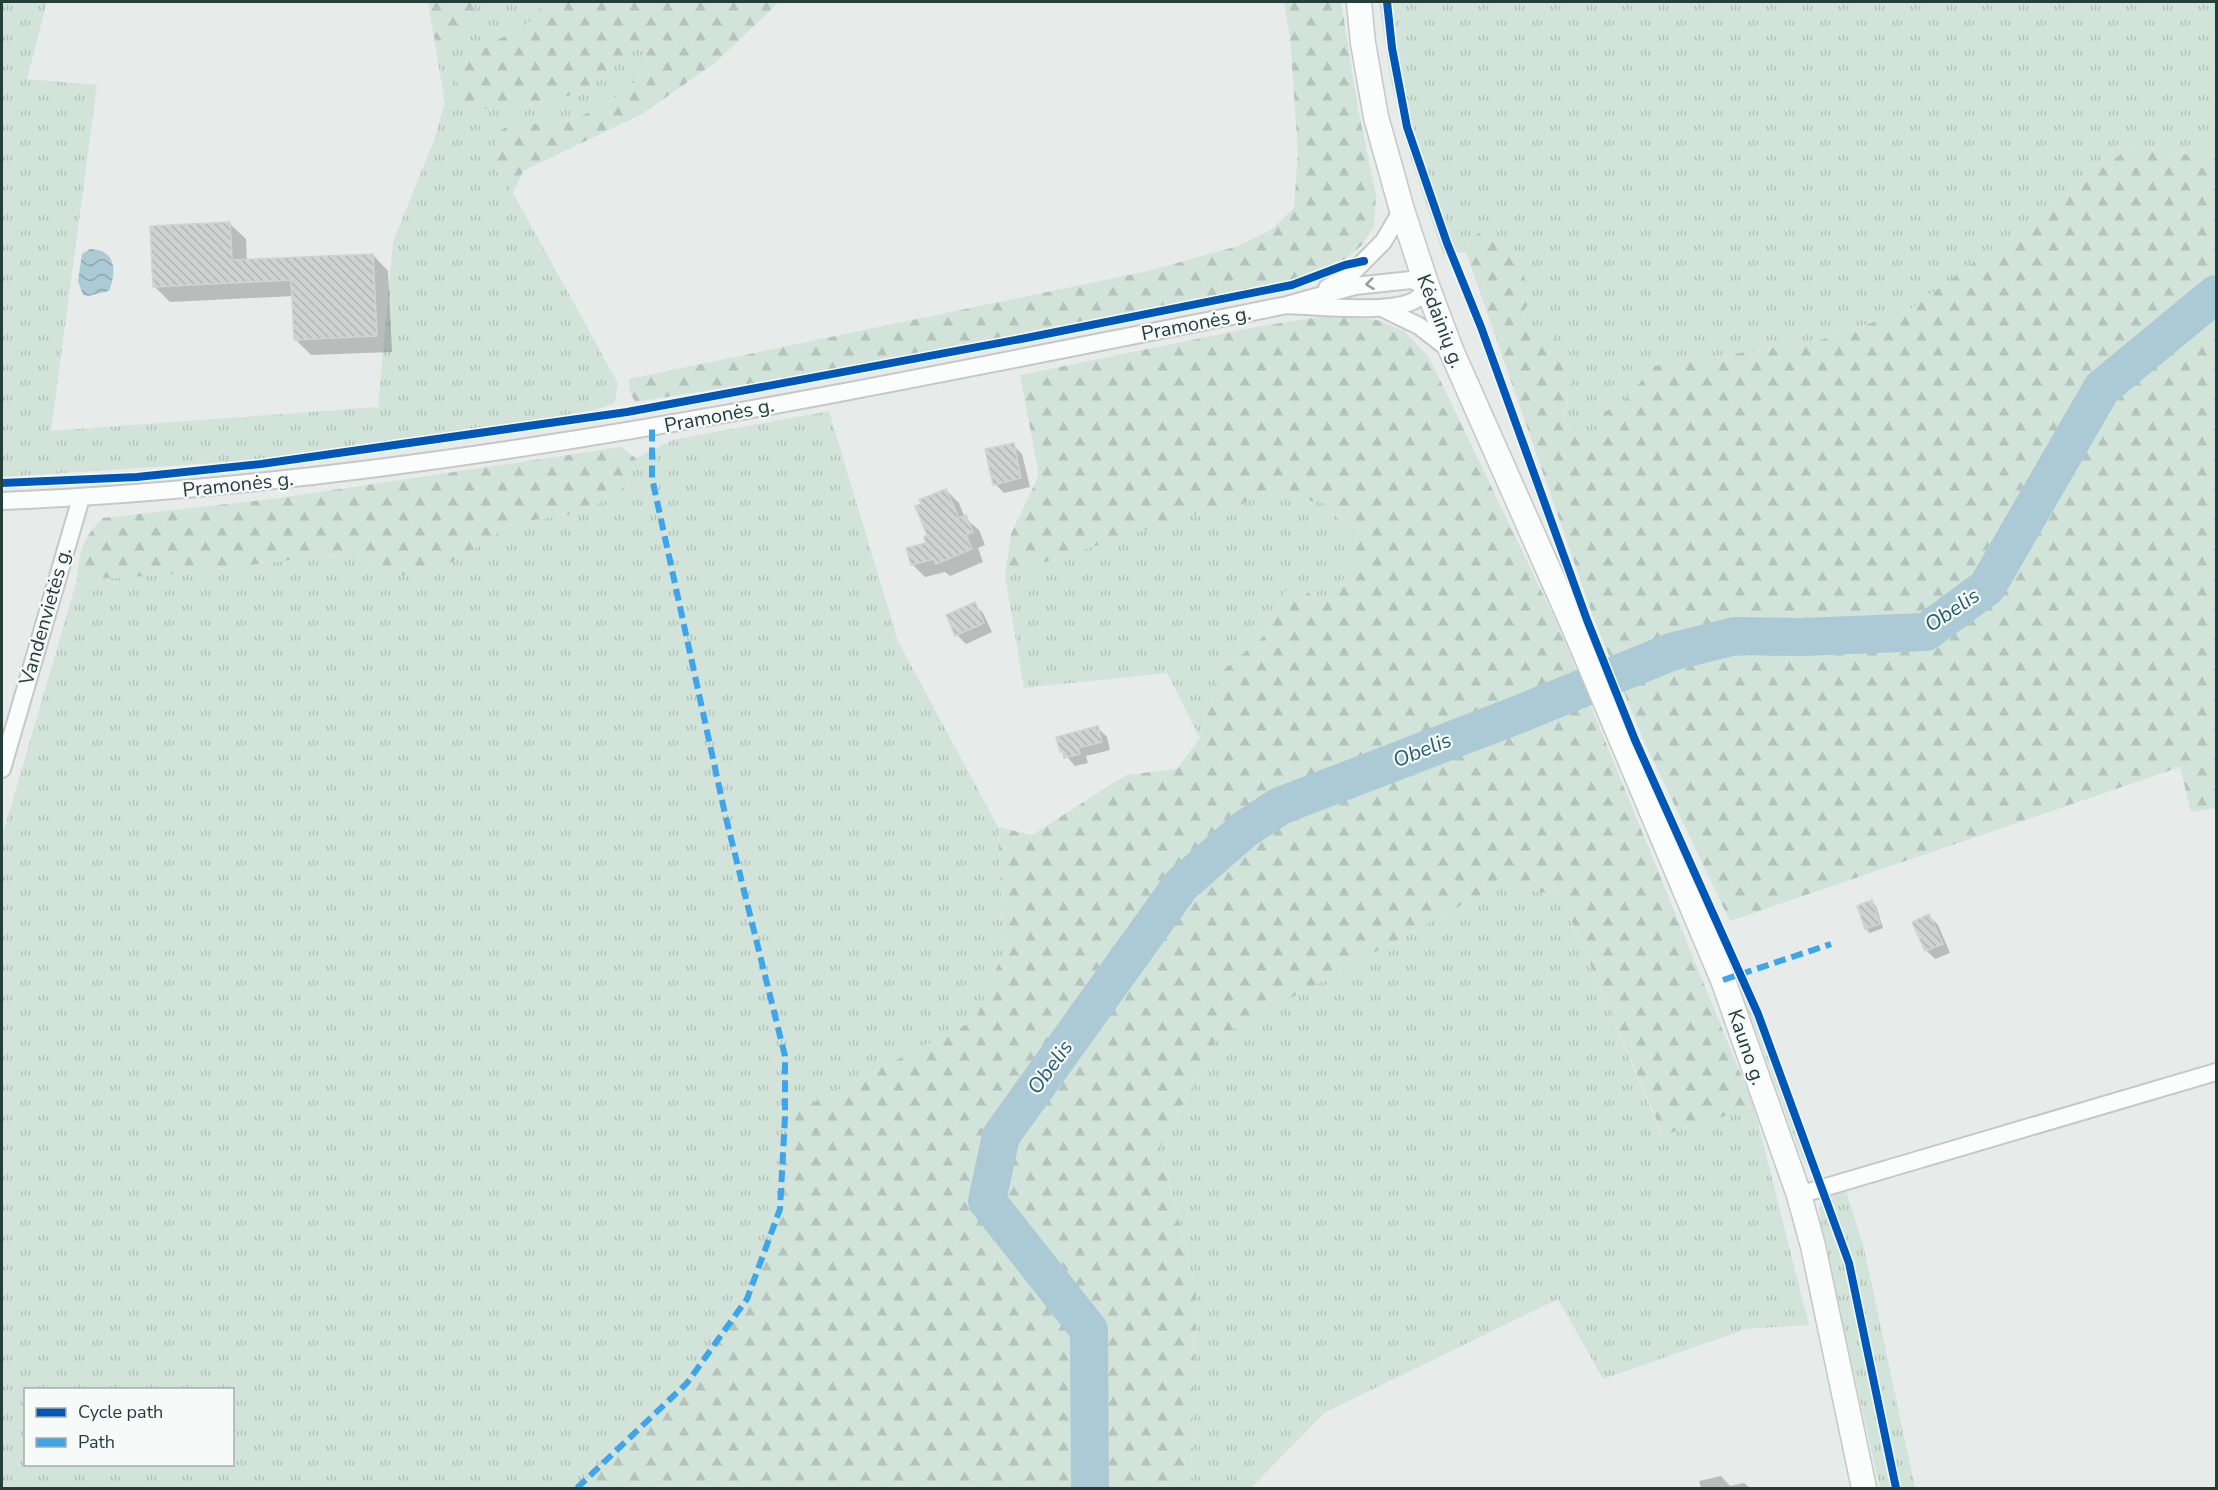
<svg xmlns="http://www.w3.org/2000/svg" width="2218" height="1490" font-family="'Nunito Sans',sans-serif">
<defs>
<pattern id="grass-tufts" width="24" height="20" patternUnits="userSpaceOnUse" patternTransform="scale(1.5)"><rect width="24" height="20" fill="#d2e3da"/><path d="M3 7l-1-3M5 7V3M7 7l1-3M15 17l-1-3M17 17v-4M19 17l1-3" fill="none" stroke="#b4c4bc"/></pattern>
<pattern id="forest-firs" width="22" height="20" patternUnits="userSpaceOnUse" patternTransform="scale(1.5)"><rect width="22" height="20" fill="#d2e3da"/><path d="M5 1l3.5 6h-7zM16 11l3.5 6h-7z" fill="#b4c4bc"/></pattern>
<pattern id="water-waves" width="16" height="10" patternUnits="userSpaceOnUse" patternTransform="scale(1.5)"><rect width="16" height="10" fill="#accad6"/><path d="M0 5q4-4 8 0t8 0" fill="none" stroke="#8ca5af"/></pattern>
<pattern id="building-back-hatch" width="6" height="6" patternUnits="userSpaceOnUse" patternTransform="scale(1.5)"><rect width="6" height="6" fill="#ced3d1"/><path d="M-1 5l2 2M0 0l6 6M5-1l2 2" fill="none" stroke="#b1b6b4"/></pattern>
</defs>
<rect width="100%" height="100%" fill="#e7ebea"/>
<g fill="url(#grass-tufts)" fill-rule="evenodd">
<path d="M2 2H47L27 79 97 85 51 431 378 407 393 242 434 140 445 102 434 38 445 45 475 2H541L536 18 506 36 519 107 585 92 623 55 640 48 648 57 635 82 603 107 562 123 544 125 514 121 491 162 513 193 618 383 614 403 595 410 386 445 230 462 2 477Z"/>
<path d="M1379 2H2216V156L2125 151 1909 310 1817 341 1654 366 1626 399 1603 413 1595 436H1574L1563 421 1568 400 1549 333 1528 329 1522 313 1471 238 1466 252 1443 255 1410 155 1391 82Z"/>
<path d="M829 411 898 641 998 827 1004 951 975 1020 785 1117 780 1209 747 1299 687 1383 577 1488H2V837L77 580 167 575 325 556 364 558 387 577 436 572 513 523 581 513 627 485 636 458 673 440ZM26 1390H232V1464H26Z"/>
<path d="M1260 493 1324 503 1357 538C1350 568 1348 587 1317 601L1302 586 1286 590 1264 636 1218 675 1200 738 1167 673 1024 688 1005 575 1204 510 1221 517Z"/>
<path d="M1500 884 1561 896 1662 1135 1754 1107 1809 1325 1746 1329 1603 1379 1558 1299 1324 1413 1251 1488H1191L1196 1288 1160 1148 1219 1037Z"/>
<path d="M1718 925 1758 1014 1823 1188 1843 1182 1864 1248 1915 1488H1880L1825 1246 1819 1209 1823 1189 1802 1158Z"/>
</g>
<g fill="url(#forest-firs)">
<path d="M428 2H475L473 27 461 43 445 45 434 38Z"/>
<path d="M541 2H779L715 63 642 114 523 171 513 193 491 162 499 132 514 121 544 125 562 123 603 107 635 82 648 57 640 48 623 55 585 92 519 107 482 109 462 100 454 76 469 52 506 36 536 18Z"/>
<path d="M1284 2H1341L1358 109 1376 195 1374 226 1362 245 1342 262 1300 278 1175 305 792 377 635 402 629 390V379L1148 271 1238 246 1271 230 1294 208 1298 153 1290 37Z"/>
<path d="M2125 151 2216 156V808L2191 812 2180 767 1730 921 1643 739 1593 616 1466 252 1471 238 1486 229 1513 255 1533 296 1522 313 1528 329 1549 333 1575 361 1563 421 1574 436H1594L1603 413 1626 399 1654 366 1817 341 1909 310Z"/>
<path d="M1326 316 1377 320 1404 331 1429 357 1560 630 1754 1107 1663 1135 1561 896 1500 884 1219 1037 1160 1148 1196 1288 1191 1488H577L687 1383 747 1299 780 1209 785 1117 975 1020 1004 951 998 827 1032 835 1126 775 1177 769 1200 738 1218 675 1264 636 1286 590 1302 586 1317 601C1347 588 1350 567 1357 538L1324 503 1260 493 1221 517 1204 511 1005 575 1011 534 1039 475 1020 375 1256 327Z"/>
<path d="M621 447 636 458 627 485 581 513 513 523 436 572 387 577 364 558 325 556 167 575 77 580C80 550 81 540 103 518L280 498Z"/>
</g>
<path fill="url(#water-waves)" d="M90 249C116 250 117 271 109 291L88 296 83 295 78 281 82 254Z"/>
<g fill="#0003">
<path d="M230 224 246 239 247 261 373 255 388 271 392 352 311 355 295 339 293 296 170 302 154 286Z"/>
<path d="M1013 445 1022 454 1030 487 1004 493 995 484Z"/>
<path d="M946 490 959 503 965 518 979 530 985 545 978 548 983 562 950 576 945 572 925 577 912 564 929 544Z"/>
<path d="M974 604 983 613 992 632 966 644 957 635Z"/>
<path d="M1098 728 1107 737 1110 750 1086 756 1088 763 1075 766 1062 751Z"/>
<path d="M1872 902 1876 906 1883 928 1870 933 1866 929 1859 907Z"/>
<path d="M1929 916 1938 925 1950 953 1935 959 1926 950Z"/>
<path d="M1721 1476 1730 1486 1744 1483 1750 1488H1701L1699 1481Z"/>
</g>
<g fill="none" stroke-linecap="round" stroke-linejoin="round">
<path stroke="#accad6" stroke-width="38" d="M1090 1488 1089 1330 987 1201 1001 1136 1181 885 1245 829 1280 806 1517 715 1671 652 1735 636 1803 637 1926 632 1987 587 2102 388 2216 294"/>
</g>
<g fill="url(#building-back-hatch)" stroke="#d0d4d3" stroke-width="1.5">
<path d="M230 222 232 260 373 254 377 336 294 340 291 280 153 287 150 226Z"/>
<path d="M1014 443 1021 478 993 485 985 449Z"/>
<path d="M946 489 959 518 966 515 973 532 966 535 972 549 936 564 934 559 911 565 906 548 926 543 924 537 927 535 915 506 921 504 919 500Z"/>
<path d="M975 602 984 623 955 636 946 615Z"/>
<path d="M1098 726 1102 742 1078 748 1080 754 1064 758 1063 752H1060L1056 737Z"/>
<path d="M1872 900 1880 924 1865 929 1857 906Z"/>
<path d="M1929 914 1943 944 1925 951 1912 922Z"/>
</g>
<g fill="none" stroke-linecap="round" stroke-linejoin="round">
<defs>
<g id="street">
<path d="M1327 288 1353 272 1383 242 1402 210"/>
<path d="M1382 308 1419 326 1450 350"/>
<path d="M2 501C412 484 816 398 1217 319L1287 305 1355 286 1411 280 1427 286C1424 290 1422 295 1418 298 1398 315 1315 306 1287 305"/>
<path d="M2 769 81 498"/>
<path d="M1799 1195 2216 1072"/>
</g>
<path id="secondary" d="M1359 2 1363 43 1376 117 1402 210 1427 286 1451 350 1573 625 1723 980 1799 1195 1813 1246 1864 1488"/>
</defs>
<use href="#street" stroke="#c4c8c7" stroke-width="20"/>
<use href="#secondary" stroke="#c3c9c7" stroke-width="27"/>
<use href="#street" stroke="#fbfcfc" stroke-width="16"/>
<use href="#secondary" stroke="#fbfcfc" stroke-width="24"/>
<g stroke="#3ea4ec" stroke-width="6" stroke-dasharray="12 6" stroke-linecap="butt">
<path d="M1723 980 1831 944"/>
<path d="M577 1488 687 1383 747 1299 780 1209 785 1117V1056L725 814 652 478V428"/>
</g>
<defs>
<g id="cycleway">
<path d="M1387 2 1392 48 1407 127 1447 243 1481 327 1587 620 1635 740 1758 1014 1849 1263 1896 1488"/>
<path d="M2 483 137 477 261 464 627 412 1021 339 1292 285 1345 265 1364 261"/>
</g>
</defs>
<use href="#cycleway" stroke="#f6faf8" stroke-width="11"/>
<use href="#cycleway" stroke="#0057b8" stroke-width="8"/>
</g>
<defs><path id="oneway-chevron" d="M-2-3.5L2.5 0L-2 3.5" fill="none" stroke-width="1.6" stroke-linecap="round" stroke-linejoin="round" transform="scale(1.5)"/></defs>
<use stroke="#909d9b" href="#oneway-chevron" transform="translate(1370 284) rotate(173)"/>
<g text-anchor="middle" stroke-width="4.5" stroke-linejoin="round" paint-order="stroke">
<g font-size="20" fill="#263e3a" stroke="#f6faf8">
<text transform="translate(1441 321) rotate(69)" y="7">Kėdainių g.</text>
<text transform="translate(1196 323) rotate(-11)" y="7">Pramonės g.</text>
<text transform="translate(719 415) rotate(-11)" y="7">Pramonės g.</text>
<text transform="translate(238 484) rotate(-6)" y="7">Pramonės g.</text>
<text transform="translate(45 616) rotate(-74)" y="7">Vandenvietės g.</text>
<text transform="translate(1747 1047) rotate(71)" y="7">Kauno g.</text>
</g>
<g font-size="21" font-style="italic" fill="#255c75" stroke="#f6faf8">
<text transform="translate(1952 610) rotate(-34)" y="7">Obelis</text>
<text transform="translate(1422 750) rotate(-22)" y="7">Obelis</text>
<text transform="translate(1050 1067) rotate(-54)" y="7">Obelis</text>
</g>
</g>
<rect width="2218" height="1490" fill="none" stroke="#263e3a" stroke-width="6"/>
<rect x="24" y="1388" width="210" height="78" fill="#f6faf8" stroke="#a3afac" stroke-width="1.5"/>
<rect x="36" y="1408" width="30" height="9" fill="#0057b8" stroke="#a3afac" stroke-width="1.5"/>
<text x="78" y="1418" font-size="18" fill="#263e3a">Cycle path</text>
<rect x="36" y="1438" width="30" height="9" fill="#3ea4ec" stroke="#a3afac" stroke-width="1.5"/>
<text x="78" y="1448" font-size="18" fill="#263e3a">Path</text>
</svg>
